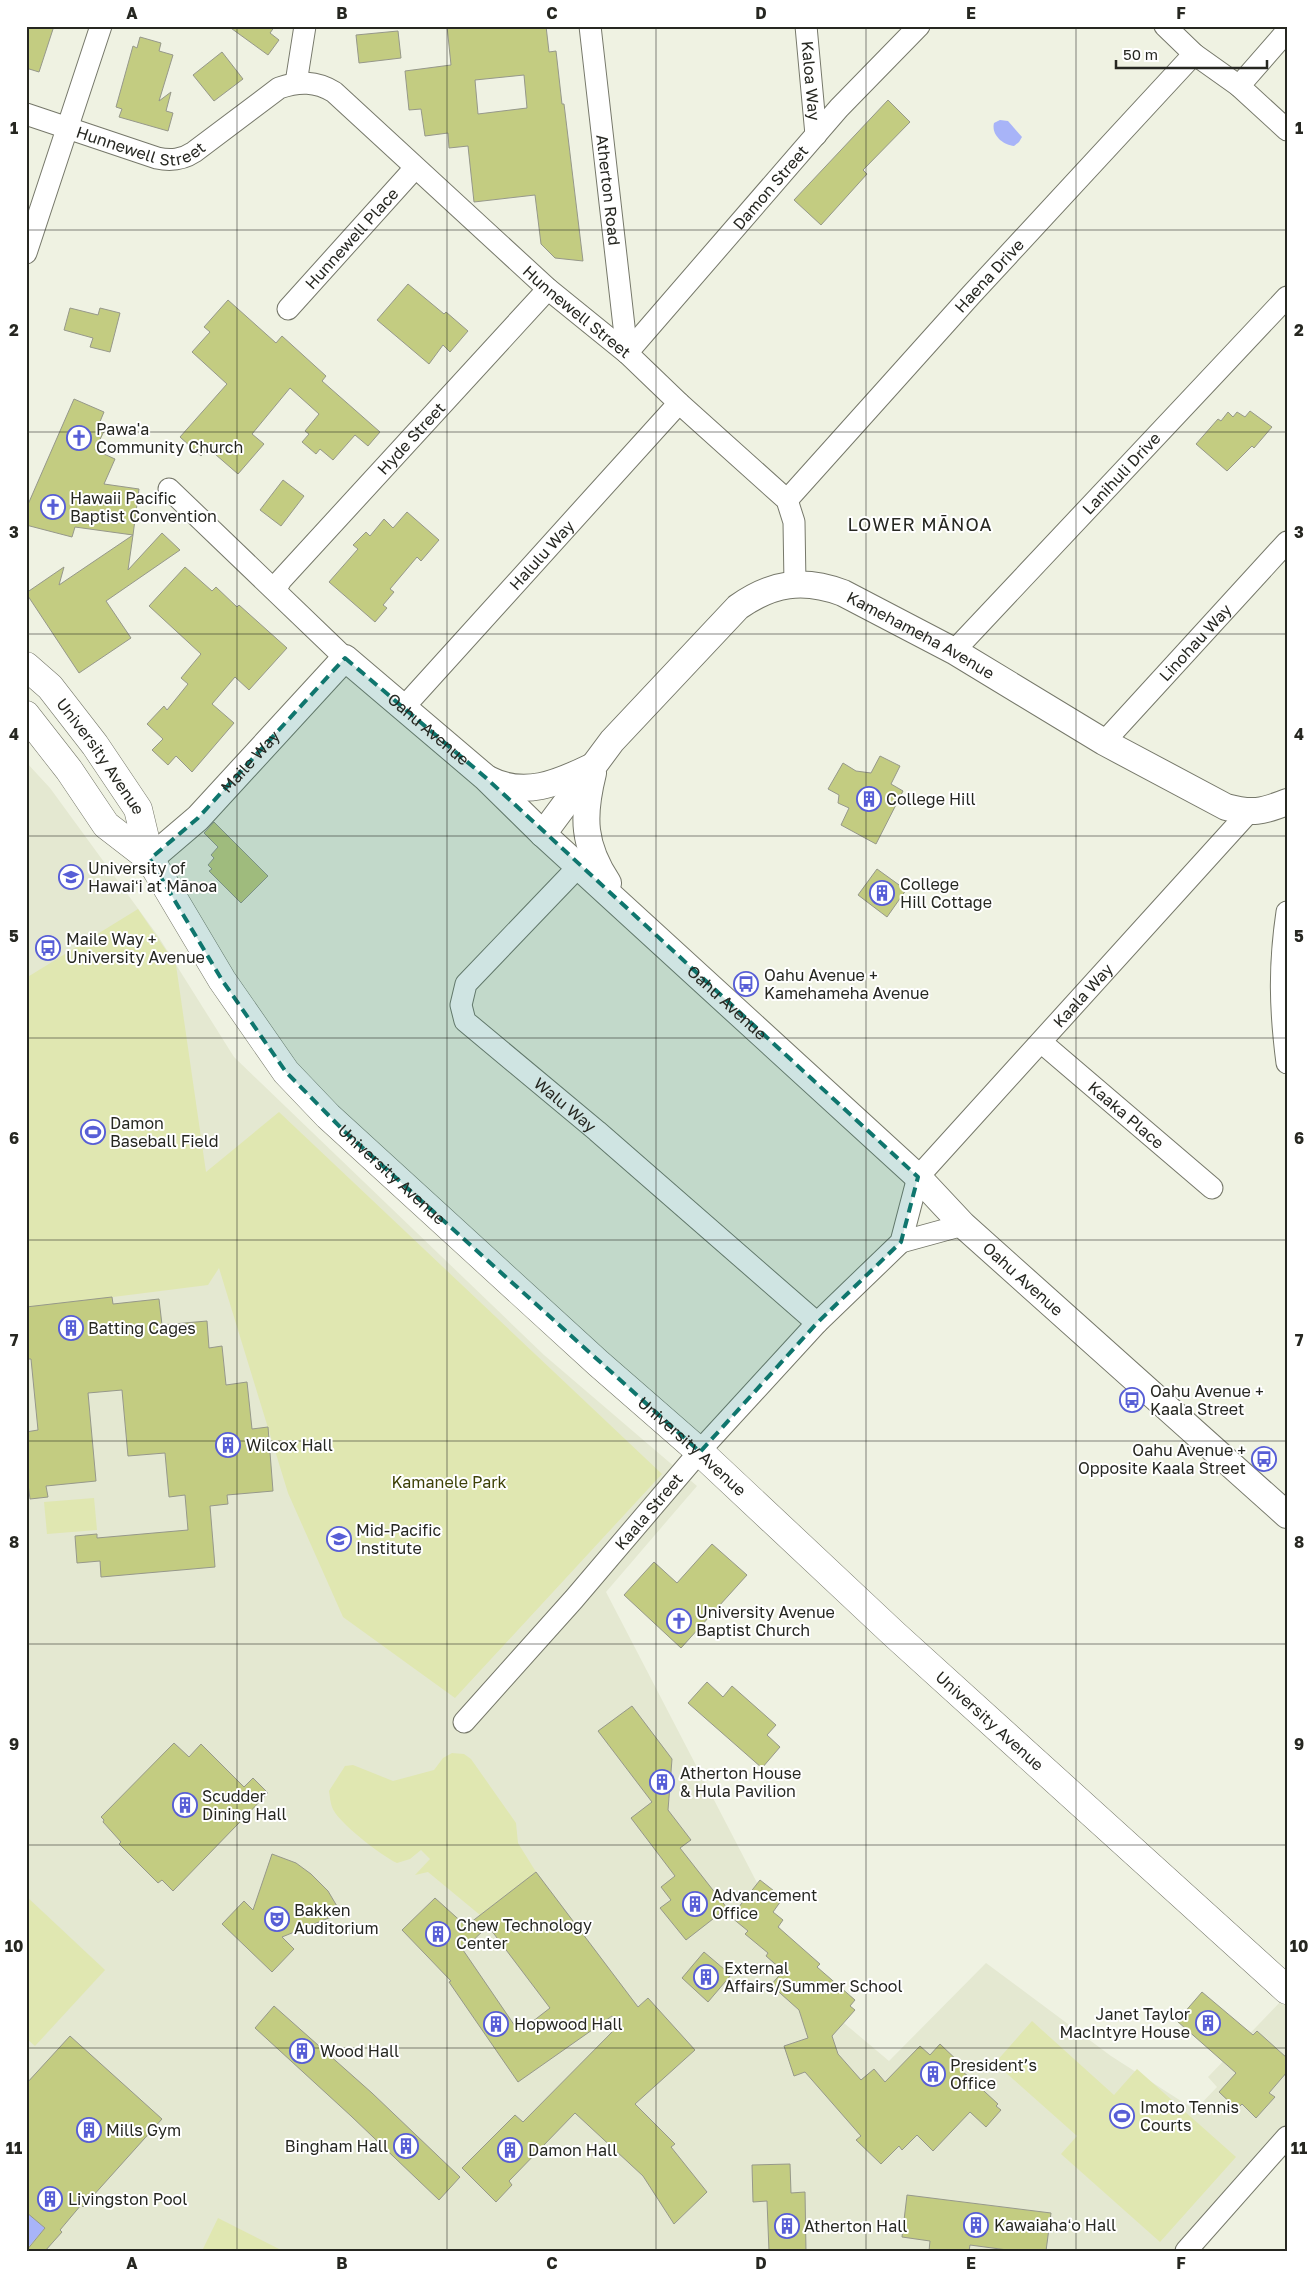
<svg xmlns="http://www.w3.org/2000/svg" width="1313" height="2277" font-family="'Golos Text',sans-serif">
<rect width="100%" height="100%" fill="#eff2e2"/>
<path fill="#e4e8d1" d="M26 762 50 788 158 936 234 1057 544 1355 697 1486 606 1592 819 2002 889 2061 986 1963 1111 2056 1195 2110 1217 2087 1208 2077 1284 1998H1287V2125L1191 2251H26Z"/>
<g fill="#e0e7b1">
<path d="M138 909 176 965 206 1172 279 1112 662 1474 455 1698 343 1617 288 1493 219 1268 208 1285 26 1308V978Z"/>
<path d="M94 1498 97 1530 47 1534 44 1502Z"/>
<path d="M452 1753 464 1754 471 1759 516 1823 518 1843 536 1872 480 1915 428 1872 415 1875 430 1859 421 1850 410 1859 397 1863C382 1856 337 1822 332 1807 330 1802 330 1796 329 1791L345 1766 353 1765 393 1781 434 1770 443 1758Z"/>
<path d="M26 1896 105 1970 35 2046 26 2038Z"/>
<path d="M1032 2021 1114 2095 1137 2069 1236 2157 1160 2242 1061 2154 1077 2136 995 2063Z"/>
<path d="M218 2218 283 2251H202Z"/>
</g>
<g fill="#a8b4f8">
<path d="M1000 120 1008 121 1022 137 1019 142 1014 146C1003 145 991 135 994 123Z"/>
<path d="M26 2212 45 2228 26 2250Z"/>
</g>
<g fill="#c3cc81" stroke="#96988a" fill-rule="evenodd">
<path d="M26 26H54L39 72 26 68Z"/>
<path d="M228 26H275L270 33 279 40 268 55Z"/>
<path d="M447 26H546L549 52 556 51 562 104H564L583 261 555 258 541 244 535 195 474 202 468 146 449 148 448 133 425 136 421 109 409 110 405 71 451 65ZM524 75 527 108 478 114 475 80Z"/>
<path d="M398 31 401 58 359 63 356 35Z"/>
<path d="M140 37 161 43 159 51 173 55 159 101 171 92 166 111 173 113 168 131 119 117 122 109 116 107 133 46 137 48Z"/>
<path d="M222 52 243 79 214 101 193 75Z"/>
<path d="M888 100 910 122 863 170 867 174 821 225 794 200Z"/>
<path d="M408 284 444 314 446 312 468 331 450 352 443 345 429 364 377 320Z"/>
<path d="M228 300 276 343 282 336 326 376 322 381 380 432 368 446 355 435 333 460 320 449 316 454 302 442 309 434 305 431 319 414 290 388 252 434 264 444 238 474 208 448 201 456 180 437 227 384 192 352 210 332 204 327Z"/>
<path d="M70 308 98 315 100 308 120 313 110 352 90 347 93 338 64 330Z"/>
<path d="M74 399 104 412 99 424 106 427 95 450 115 459 104 484 139 489 133 535 75 527 72 537 26 525V509Z"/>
<path d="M1250 411 1272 427 1254 448 1252 446 1227 471 1196 444 1218 419 1221 421 1228 412 1233 417 1237 412 1245 417Z"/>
<path d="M283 480 304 496 281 526 260 510Z"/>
<path d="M407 512 439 540 421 561 417 557 390 589 394 592 383 605 387 608 375 622 329 582 358 549 353 545 366 532 370 536 384 519 393 528Z"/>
<path d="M162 533 180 550 106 601 131 638 79 673 26 593 64 567 59 585 133 535 128 570Z"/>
<path d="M185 567 212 591 216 587 237 607 239 605 287 648 249 690 235 677 212 704 234 723 192 772 176 756 168 765 152 750 163 739 147 724 164 706 167 710 188 684 181 678 201 654 149 606Z"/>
<path d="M880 756 900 766 891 784 903 791 876 844 841 825 849 808 838 803 839 795 828 789 843 763 856 771 871 773Z"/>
<path d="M214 822 268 876 241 903 209 871 212 869 208 865 214 858 211 855 218 847 204 833Z"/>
<path d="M877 869 906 890 887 917 858 895Z"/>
<path d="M112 1297 113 1304 159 1299 162 1325 207 1321 209 1348 222 1346 226 1385 247 1382 252 1429 268 1427 273 1491 227 1495 228 1504 210 1506 215 1567 101 1577 100 1561 77 1563 75 1536 97 1534V1538L188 1530 185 1495 169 1497 165 1453 128 1456 122 1390 88 1393 96 1481 46 1486 48 1497 30 1499 26 1469V1432L38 1430 31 1359H26V1307Z"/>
<path d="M712 1544 747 1575 681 1648 624 1595 654 1562 677 1583Z"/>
<path d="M707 1682 723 1697 732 1686 776 1725 767 1735 780 1747 762 1768 688 1703Z"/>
<path d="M632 1706 672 1759 668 1810 691 1840 680 1848 727 1908 686 1940 660 1908 671 1900 661 1887 675 1876 631 1818 652 1802 598 1731Z"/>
<path d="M174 1743 189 1757 201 1744 244 1787 253 1778 268 1793 173 1891 162 1880 158 1883 119 1844 121 1842 103 1822 104 1820 101 1817Z"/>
<path d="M272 1854 296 1863 311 1874 328 1891 341 1913 282 1937 294 1949 272 1972 222 1924 244 1901 253 1910Z"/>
<path d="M536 1872 638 2007 648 1998 695 2050 635 2104 675 2144 671 2147 707 2192 674 2224 643 2176 575 2113 509 2181 512 2185 496 2202 462 2168 515 2115 523 2122 619 2025 612 2016 518 2082 449 1982 451 1981 402 1930 435 1898 466 1926ZM488 1926 550 2008 519 2032 463 1950Z"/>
<path d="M760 1880 783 1898 773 1912 783 1920 778 1927 820 1964 817 1967 855 2000 850 2006 855 2010 832 2036 838 2054 861 2080 874 2069 885 2082 920 2046 930 2055 940 2044 963 2066 960 2069 998 2104 996 2106 1001 2110 986 2127 970 2112 933 2151 917 2135 902 2150 899 2146 881 2164 856 2140 861 2136 805 2072 794 2076 784 2046 808 2038 799 2010 771 1985 783 1971 766 1956 768 1953 745 1934 748 1931 731 1917Z"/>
<path d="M704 1952 731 1975 708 2002 682 1978Z"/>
<path d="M1202 1992 1253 2035 1257 2031 1287 2058V2072L1269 2093 1275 2097 1256 2118 1242 2104 1237 2109 1219 2092 1236 2073 1177 2021Z"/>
<path d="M274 2006 372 2093 460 2177 439 2200 351 2116 255 2028Z"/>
<path d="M70 2036 162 2119 83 2207 81 2205 60 2230 62 2232 45 2251H26L45 2228 26 2212V2084Z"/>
<path d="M790 2164 791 2193 805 2192 806 2251H769L767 2201 753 2202 752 2165Z"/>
<path d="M907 2195 1051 2213 1046 2251H1015L970 2245 969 2251H929L930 2241 902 2237Z"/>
</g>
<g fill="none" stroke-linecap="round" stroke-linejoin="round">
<defs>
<g id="minor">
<path id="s1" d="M590 26 627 353"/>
<path id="s2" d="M806 26 816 135"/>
<path d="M1165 26 1194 54 1239 86 1287 130"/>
<path d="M296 83 305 26"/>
<path d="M1239 86 1287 31"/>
<path id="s3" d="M26 114 157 158C171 161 182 160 194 152L279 88C299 81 316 81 334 92L548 289 627 353 679 403 787 500 794 522 795 584"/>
<path d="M26 253 101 26"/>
<path id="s4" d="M288 309 415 168"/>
<path id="s5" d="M627 353 839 108 919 26"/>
<path d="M169 489 345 658"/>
<path id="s6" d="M787 500 971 295 1194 54"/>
<path id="s7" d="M275 590 281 580 548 289"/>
<path id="s8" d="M954 651 1287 297"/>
<path id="s9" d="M404 707 679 403"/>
<path id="s10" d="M1104 742 1287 542"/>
<path id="s11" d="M579 866 466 984 461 1005 465 1021 597 1131 817 1323"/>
<path d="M1287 912C1279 966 1280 1009 1287 1063"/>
<path id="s12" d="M1041 1042 1212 1188"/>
<path d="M901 1242 963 1225"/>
<path id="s13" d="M464 1722 574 1599 706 1444 817 1323 901 1242 918 1177 1248 813"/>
<path d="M1186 2251 1287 2137"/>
</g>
<g id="tertiary">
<path d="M593 773C582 817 583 845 608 883"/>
<path d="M488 779C524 798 558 783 591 767"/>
<path id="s14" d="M543 834 612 741 738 607C772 583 803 578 843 593L954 651 1104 742 1226 807C1252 814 1262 812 1287 802"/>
<path id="s15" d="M150 859 198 818 345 658 485 777 543 834 918 1177 963 1225 1287 1515"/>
</g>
<g id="secondary">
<path id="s16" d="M26 666 50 687 95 745 138 809 150 859 222 980 286 1072 328 1116 598 1363 700 1452 894 1634 1287 1990"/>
<path d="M26 715 69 770 106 825 150 859"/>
</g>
</defs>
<use href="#minor" stroke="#76786a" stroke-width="23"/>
<use href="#tertiary" stroke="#76786a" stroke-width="28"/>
<use href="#secondary" stroke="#76786a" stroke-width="29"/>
<use href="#minor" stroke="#fff" stroke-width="21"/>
<use href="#tertiary" stroke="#fff" stroke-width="26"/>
<use href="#secondary" stroke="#fff" stroke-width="28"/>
</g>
<path fill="#0f766e" fill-opacity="0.2" stroke="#0f766e" stroke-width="4" stroke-dasharray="10 6" stroke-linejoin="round" d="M345 658 485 777 918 1177 901 1242 817 1323 700 1452 344 1131 286 1072 222 980 150 859 198 818Z"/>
<path fill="none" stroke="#262721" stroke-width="1" stroke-opacity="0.55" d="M237 26V2251M447 26V2251M656 26V2251M866 26V2251M1076 26V2251M26 230H1287M26 432H1287M26 634H1287M26 836H1287M26 1038H1287M26 1240H1287M26 1441H1287M26 1644H1287M26 1845H1287M26 2048H1287"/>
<defs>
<symbol id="church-ring" viewBox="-11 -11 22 22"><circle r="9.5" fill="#fff" stroke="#575ed6" stroke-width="1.5"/><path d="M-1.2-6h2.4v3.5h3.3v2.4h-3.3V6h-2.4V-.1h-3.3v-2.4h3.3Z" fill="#575ed6"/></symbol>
<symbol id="building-ring" viewBox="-11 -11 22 22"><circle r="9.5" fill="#fff" stroke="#575ed6" stroke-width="1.5"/><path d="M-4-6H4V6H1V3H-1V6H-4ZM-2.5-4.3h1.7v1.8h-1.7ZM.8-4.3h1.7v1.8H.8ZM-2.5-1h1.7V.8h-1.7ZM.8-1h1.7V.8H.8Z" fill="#575ed6"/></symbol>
<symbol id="university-ring" viewBox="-11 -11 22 22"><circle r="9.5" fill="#fff" stroke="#575ed6" stroke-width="1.5"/><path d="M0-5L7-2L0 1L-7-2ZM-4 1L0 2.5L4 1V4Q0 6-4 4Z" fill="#575ed6"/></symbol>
<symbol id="bus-ring" viewBox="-11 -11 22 22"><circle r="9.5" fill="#fff" stroke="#575ed6" stroke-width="1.5"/><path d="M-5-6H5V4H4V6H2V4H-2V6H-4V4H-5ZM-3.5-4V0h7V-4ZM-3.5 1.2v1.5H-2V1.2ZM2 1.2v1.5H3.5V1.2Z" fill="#575ed6"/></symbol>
<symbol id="stadium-ring" viewBox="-11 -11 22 22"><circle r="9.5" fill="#fff" stroke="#575ed6" stroke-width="1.5"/><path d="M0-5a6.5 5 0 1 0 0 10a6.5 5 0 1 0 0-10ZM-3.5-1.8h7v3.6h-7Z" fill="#575ed6"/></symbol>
<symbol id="school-ring" viewBox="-11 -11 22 22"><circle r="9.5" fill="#fff" stroke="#575ed6" stroke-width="1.5"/><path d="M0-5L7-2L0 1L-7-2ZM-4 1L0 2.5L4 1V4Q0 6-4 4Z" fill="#575ed6"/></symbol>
<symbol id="theatre-ring" viewBox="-11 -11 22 22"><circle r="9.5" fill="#fff" stroke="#575ed6" stroke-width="1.5"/><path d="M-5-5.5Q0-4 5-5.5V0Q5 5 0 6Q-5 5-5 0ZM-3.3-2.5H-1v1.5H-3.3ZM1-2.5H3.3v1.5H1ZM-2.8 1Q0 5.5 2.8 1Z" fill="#575ed6"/></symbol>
</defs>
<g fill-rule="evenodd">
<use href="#church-ring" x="65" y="424" width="28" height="28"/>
<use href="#church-ring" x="39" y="493" width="28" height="28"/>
<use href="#building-ring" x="855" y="785" width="28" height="28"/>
<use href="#university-ring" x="57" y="863" width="28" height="28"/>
<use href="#building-ring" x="868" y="879" width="28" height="28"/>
<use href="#bus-ring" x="34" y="934" width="28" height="28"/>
<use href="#bus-ring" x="732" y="970" width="28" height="28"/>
<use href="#stadium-ring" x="79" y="1118" width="28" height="28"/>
<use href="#building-ring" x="57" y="1314" width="28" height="28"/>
<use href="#bus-ring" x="1118" y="1386" width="28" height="28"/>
<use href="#building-ring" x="214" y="1431" width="28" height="28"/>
<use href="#bus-ring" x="1250" y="1445" width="28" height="28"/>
<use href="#school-ring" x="325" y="1525" width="28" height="28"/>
<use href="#church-ring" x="665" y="1607" width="28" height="28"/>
<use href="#building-ring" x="648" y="1768" width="28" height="28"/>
<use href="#building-ring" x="171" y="1791" width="28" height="28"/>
<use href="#building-ring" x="681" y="1890" width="28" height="28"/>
<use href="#theatre-ring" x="263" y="1905" width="28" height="28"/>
<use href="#building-ring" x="424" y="1920" width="28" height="28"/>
<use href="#building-ring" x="692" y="1963" width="28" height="28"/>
<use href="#building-ring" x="1194" y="2009" width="28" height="28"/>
<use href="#building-ring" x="482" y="2010" width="28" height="28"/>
<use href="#building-ring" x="288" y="2037" width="28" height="28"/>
<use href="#building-ring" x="919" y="2060" width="28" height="28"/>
<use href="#stadium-ring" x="1108" y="2102" width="28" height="28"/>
<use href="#building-ring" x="75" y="2116" width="28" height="28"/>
<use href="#building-ring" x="392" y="2132" width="28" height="28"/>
<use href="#building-ring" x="496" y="2136" width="28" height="28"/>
<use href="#building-ring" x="36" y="2185" width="28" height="28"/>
<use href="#building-ring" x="962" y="2211" width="28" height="28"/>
<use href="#building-ring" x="773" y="2212" width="28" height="28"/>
</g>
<g text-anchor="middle" stroke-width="4" stroke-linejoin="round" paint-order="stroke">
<g font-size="16" fill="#262721" stroke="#fff">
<text dy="6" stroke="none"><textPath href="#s2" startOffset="55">Kaloa Way</textPath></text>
<text dy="6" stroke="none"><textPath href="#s3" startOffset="121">Hunnewell Street</textPath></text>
<text dy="6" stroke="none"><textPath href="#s5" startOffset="219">Damon Street</textPath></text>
<text dy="6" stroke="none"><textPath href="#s1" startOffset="165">Atherton Road</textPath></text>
<text dy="6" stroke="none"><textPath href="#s4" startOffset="95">Hunnewell Place</textPath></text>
<text dy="6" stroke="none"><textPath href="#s6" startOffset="302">Haena Drive</textPath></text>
<text dy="6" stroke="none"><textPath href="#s3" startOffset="668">Hunnewell Street</textPath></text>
<text dy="6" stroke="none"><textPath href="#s7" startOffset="204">Hyde Street</textPath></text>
<text dy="6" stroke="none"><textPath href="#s8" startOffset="244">Lanihuli Drive</textPath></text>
<text dy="6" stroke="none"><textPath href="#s9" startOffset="205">Halulu Way</textPath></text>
<text dy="6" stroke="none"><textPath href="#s14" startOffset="499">Kamehameha Avenue</textPath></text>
<text dy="6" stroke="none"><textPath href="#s10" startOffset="135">Linohau Way</textPath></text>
<text dy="6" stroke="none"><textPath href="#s15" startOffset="390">Oahu Avenue</textPath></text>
<text dy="6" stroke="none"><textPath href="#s16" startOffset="118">University Avenue</textPath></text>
<text dy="6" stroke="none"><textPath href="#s15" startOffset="140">Maile Way</textPath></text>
<text dy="6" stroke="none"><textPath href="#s13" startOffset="962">Kaala Way</textPath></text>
<text dy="6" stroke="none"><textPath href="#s15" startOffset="795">Oahu Avenue</textPath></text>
<text dy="6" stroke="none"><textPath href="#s11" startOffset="332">Walu Way</textPath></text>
<text dy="6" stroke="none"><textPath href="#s12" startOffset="112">Kaaka Place</textPath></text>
<text dy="6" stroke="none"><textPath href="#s16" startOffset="634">University Avenue</textPath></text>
<text dy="6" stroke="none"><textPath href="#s15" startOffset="1200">Oahu Avenue</textPath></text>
<text dy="6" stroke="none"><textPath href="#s16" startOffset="1039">University Avenue</textPath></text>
<text dy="6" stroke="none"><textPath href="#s13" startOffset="280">Kaala Street</textPath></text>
<text dy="6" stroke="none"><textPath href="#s16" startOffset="1444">University Avenue</textPath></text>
</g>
<g font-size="16" fill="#262721" stroke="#fff" text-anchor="start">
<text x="96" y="435">Pawa'a<tspan x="96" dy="18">Community Church</tspan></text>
<text x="70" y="504">Hawaii Pacific<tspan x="70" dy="18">Baptist Convention</tspan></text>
<text x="886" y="805">College Hill</text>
<text x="88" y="874">University of<tspan x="88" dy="18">Hawaiʻi at Mānoa</tspan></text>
<text x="900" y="890">College<tspan x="900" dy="18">Hill Cottage</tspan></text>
<text x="66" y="945">Maile Way +<tspan x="66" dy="18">University Avenue</tspan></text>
<text x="764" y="981">Oahu Avenue +<tspan x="764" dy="18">Kamehameha Avenue</tspan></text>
<text x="110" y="1129">Damon<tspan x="110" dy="18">Baseball Field</tspan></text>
<text x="88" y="1334">Batting Cages</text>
<text x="1150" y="1397">Oahu Avenue +<tspan x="1150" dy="18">Kaala Street</tspan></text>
<text x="246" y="1451">Wilcox Hall</text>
<text x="1246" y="1456" text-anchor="end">Oahu Avenue +<tspan x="1246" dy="18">Opposite Kaala Street</tspan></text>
<text x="356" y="1536">Mid-Pacific<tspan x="356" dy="18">Institute</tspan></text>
<text x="696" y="1618">University Avenue<tspan x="696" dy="18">Baptist Church</tspan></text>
<text x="680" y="1779">Atherton House<tspan x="680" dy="18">&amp; Hula Pavilion</tspan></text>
<text x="202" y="1802">Scudder<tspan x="202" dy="18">Dining Hall</tspan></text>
<text x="712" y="1901">Advancement<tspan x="712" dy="18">Office</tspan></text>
<text x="294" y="1916">Bakken<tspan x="294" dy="18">Auditorium</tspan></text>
<text x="456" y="1931">Chew Technology<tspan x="456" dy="18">Center</tspan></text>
<text x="724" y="1974">External<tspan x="724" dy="18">Affairs/Summer School</tspan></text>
<text x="1190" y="2020" text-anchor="end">Janet Taylor<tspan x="1190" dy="18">MacIntyre House</tspan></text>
<text x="514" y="2030">Hopwood Hall</text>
<text x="320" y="2057">Wood Hall</text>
<text x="950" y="2071">President’s<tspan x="950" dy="18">Office</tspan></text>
<text x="1140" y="2113">Imoto Tennis<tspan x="1140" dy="18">Courts</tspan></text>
<text x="106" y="2136">Mills Gym</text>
<text x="388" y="2152" text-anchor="end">Bingham Hall</text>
<text x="528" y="2156">Damon Hall</text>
<text x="68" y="2205">Livingston Pool</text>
<text x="994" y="2231">Kawaiahaʻo Hall</text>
<text x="804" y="2232">Atherton Hall</text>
</g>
<g font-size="16" fill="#3d4106" stroke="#fff">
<text x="449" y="1488">Kamanele Park</text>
</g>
<g font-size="18" letter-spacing="1" fill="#262721" stroke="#fff">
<text x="920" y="531">LOWER MĀNOA</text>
</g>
</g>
<rect width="1313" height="2277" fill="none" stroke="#ffffff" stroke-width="55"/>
<path d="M1116 60v8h151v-8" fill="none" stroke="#262721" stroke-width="2.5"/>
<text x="1123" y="60" font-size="15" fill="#262721" stroke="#ffffff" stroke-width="4" paint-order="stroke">50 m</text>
<rect x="28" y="28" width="1258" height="2222" fill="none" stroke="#262721" stroke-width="2"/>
<g font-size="16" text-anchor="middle" font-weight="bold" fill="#262721">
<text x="132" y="19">A</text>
<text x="342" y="19">B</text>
<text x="552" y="19">C</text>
<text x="761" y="19">D</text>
<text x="971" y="19">E</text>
<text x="1181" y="19">F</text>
<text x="14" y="134">1</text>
<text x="1299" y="134">1</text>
<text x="14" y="336">2</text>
<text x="1299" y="336">2</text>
<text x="14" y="538">3</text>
<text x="1299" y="538">3</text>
<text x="14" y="740">4</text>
<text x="1299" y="740">4</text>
<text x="14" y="942">5</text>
<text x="1299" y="942">5</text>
<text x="14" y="1144">6</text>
<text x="1299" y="1144">6</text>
<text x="14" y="1346">7</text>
<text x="1299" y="1346">7</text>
<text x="14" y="1548">8</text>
<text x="1299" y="1548">8</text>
<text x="14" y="1750">9</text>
<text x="1299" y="1750">9</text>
<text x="14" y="1952">10</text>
<text x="1299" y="1952">10</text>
<text x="14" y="2154">11</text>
<text x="1299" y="2154">11</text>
<text x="132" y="2269">A</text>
<text x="342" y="2269">B</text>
<text x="552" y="2269">C</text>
<text x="761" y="2269">D</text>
<text x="971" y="2269">E</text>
<text x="1181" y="2269">F</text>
</g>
</svg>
